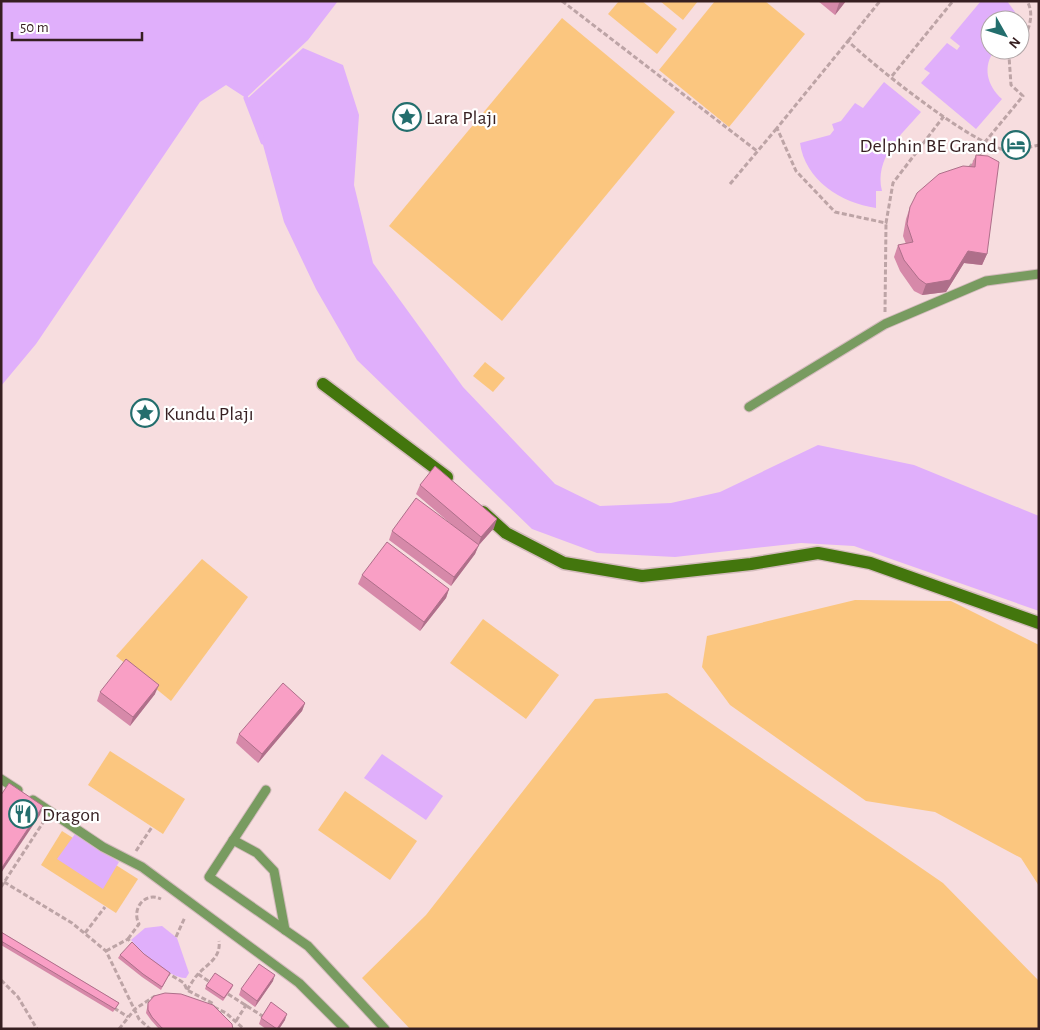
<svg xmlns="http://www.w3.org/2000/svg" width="1040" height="1030" font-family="'Alegreya Sans',sans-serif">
<rect width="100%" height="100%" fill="#f7dddf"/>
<g fill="#fbc67f">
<path d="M619 1H642L677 29 657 54 608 14Z"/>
<path d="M660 1H698L683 20Z"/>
<path d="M715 1H765L805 34 729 127 659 70Z"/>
<path d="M562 18 675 112 502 321 389 226Z"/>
<path d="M485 362 505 378 493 392 473 376Z"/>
<path d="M202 559 248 597 171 701 116 656Z"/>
<path d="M855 600 951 601 1039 645V886L1021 858 935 812 866 801 730 705 702 667 707 636Z"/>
<path d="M483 619 559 675 526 719 450 663Z"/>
<path d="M667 693 943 883 1039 981V1029H410L362 978 426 915 595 699Z"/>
<path d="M110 751 185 799 163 834 88 785Z"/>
<path d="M345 791 417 841 390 880 318 830Z"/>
<path d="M62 831 138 879 116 913 41 865Z"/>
</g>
<g fill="#e0affb">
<path d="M1 1H338L308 40 246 98 226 85 200 102 36 344 1 386Z"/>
<path d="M981 1H1007L1015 12V20H990V50H995C982 66 987 86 1002 99L976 129 921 83 930 73 924 69 947 43 957 50 960 46 950 38Z"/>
<path d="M303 48 343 65 359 115 354 185 373 263 463 387 555 484 600 506 671 503 720 492 818 445 914 465 1039 516V611L854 546 801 543 675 557 597 553 532 529 357 360 316 289 284 222 256 119 248 98Z"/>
<path d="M884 82 921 112C901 135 874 158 882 191H876V208C841 203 805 180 800 143L830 135 834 130 832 124 841 121 855 103 863 108Z"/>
<path d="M382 754 443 796 426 820 364 778Z"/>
<path d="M75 834 119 862 103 889 57 859Z"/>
<path d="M162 926 177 938 189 973 186 978C170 979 141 952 131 940L145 928Z"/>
</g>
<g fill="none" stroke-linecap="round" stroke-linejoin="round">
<path stroke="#e0affb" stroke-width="5" d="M246 98 263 142"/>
<defs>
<g id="lane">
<path d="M749 407 885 324 986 281 1039 274"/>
<path d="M1 779 18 790"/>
<path d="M266 790 209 877 308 946 385 1029"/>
<path d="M33 800 103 847 142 867 299 983 345 1029"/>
<path d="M233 840 257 853 274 871 285 930"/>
</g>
<g id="secondary">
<path d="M323 384 447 477"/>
<path d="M483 512 506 533 564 563 642 576 751 564 818 553 870 563 1039 623"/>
</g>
</defs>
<use href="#lane" stroke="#d4bbbd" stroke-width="11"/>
<use href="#secondary" stroke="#d4bbbd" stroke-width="15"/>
<g stroke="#bda4a6" stroke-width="3" stroke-dasharray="5 2.5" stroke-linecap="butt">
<path d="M562 1 757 151"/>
<path d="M848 41 880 1"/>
<path d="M1020 43C1029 32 1035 14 1027 1"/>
<path d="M892 76 953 1"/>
<path d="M944 116 893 183 886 223 835 212 796 171 777 128 848 41C875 67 972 144 1005 150 1016 152 1028 147 1039 145"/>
<path d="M969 168 980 154 985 142 1023 96 1011 85 1009 56 1014 50"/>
<path d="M730 184 777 128"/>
<path d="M885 312 886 223"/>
<path d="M136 851 152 827"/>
<path d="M4 882 72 923 106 951 139 1019 150 1029"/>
<path d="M1 887 44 821"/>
<path d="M85 933 105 907"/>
<path d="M176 937 185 917"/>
<path d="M128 939 139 924C131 909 145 891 161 899"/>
<path d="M106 951 128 939 132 944"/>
<path d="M166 972 184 983 187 990 214 1004 213 1006"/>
<path d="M198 974 210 982"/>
<path d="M1 980 18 997 37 1029"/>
<path d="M187 990C191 984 194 978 199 973 209 963 221 957 219 941"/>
<path d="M228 994 264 1017"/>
<path d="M214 1007 226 1013 244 1029"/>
<path d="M114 1008 128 1017"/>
<path d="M236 1021 248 1002"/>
<path d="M119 1029 135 1009 155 996"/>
</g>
<use href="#lane" stroke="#789b60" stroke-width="9"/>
<use href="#secondary" stroke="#43760d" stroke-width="12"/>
</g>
<g fill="#d689a9">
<path d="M818 1H846L835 15Z"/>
<path d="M976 155 987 254 982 265 964 263 946 292 922 295 914 291 900 271 894 257 898 245 906 244 903 236 906 219 910 207 971 166Z"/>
<path d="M420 485 494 528 478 546 475 554 451 586 389 540 392 531 458 530 416 494Z"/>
<path d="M362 575 449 589 446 598 420 631 358 584Z"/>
<path d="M100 692 155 694 130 726 97 701Z"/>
<path d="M305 703 302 711 258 763 236 743 239 734Z"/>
<path d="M1 932 119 1003 113 1012 1 945Z"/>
<path d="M144 954 170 973 161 990 142 977 118 958 120 955Z"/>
<path d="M273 981 255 1007 239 995 241 989Z"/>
<path d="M233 985 232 988 223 1001 205 989 206 986Z"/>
<path d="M148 1003 233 1029H159L151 1020 146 1013Z"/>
<path d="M261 1018 285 1020 279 1029H266L259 1024Z"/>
</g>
<g fill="#ae6f8a">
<path d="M841 1H846L835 15 839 3Z"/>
<path d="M968 251 987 254 982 265 964 263 946 292 922 295 926 284Z"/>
<path d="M497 519 494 528 478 546 481 537Z"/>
<path d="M479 545 475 554 451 586 454 577Z"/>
<path d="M449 589 446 598 420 631 424 622Z"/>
<path d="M159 685 155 694 130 726 133 717Z"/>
<path d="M305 703 302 711 258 763 262 754Z"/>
<path d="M43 806 40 815 1 873V869Z"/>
<path d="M275 975 273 981 255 1007 257 1001Z"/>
<path d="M287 1014 285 1020 279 1029H277Z"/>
</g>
<g fill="#f99fc5" stroke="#ae6f8a">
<path d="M976 155 988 156 999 162 987 254 968 251 950 280 926 284 919 279 904 260 898 245 913 242 907 224 910 207 917 193 939 174 963 166 975 167Z"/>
<path d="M435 466 497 519 481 537 420 485Z"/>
<path d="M416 498 479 545 454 577 392 531Z"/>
<path d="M387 542 449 589 424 622 362 575Z"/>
<path d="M126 659 159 685 133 717 100 692Z"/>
<path d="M283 683 305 703 262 754 239 734Z"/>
<path d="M9 783 43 806 1 869V795Z"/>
<path d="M1 932 119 1003 115 1009 1 941Z"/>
<path d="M132 942 144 954 170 973 162 987 143 974 120 955Z"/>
<path d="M259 964 275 975 257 1001 241 989Z"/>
<path d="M215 973 233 985 224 998 206 986Z"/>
<path d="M165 993 181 994 213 1005 232 1024 233 1029H164L162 1028 152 1017 148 1010V1003L154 996Z"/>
<path d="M271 1002 287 1014 277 1029 261 1018Z"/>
</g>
<defs>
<symbol id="sight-ring" viewBox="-11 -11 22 22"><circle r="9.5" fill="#fff" stroke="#236e6d" stroke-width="1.5"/><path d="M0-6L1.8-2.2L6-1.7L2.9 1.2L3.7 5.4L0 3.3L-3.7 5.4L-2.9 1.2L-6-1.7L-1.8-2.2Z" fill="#236e6d"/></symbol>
<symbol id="hotel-ring" viewBox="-11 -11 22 22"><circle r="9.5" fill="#fff" stroke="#236e6d" stroke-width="1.5"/><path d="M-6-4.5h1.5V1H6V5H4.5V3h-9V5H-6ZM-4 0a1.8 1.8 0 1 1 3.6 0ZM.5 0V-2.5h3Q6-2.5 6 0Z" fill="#236e6d"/></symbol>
<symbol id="restaurant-ring" viewBox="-11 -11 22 22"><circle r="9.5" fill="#fff" stroke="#236e6d" stroke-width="1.5"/><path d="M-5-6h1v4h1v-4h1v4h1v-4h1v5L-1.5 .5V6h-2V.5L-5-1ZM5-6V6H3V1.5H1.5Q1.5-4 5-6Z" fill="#236e6d"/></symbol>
</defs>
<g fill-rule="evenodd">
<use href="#sight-ring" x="391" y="101" width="32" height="32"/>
<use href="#hotel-ring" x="1000" y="129" width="32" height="32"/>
<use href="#sight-ring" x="129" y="397" width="32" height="32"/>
<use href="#restaurant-ring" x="7" y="798" width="32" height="32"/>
</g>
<g text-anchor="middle" stroke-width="4.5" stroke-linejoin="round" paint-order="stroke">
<g font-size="20" fill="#361f21" stroke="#fff" text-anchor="start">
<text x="426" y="124">Lara Plajı</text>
<text x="997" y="152" text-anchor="end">Delphin BE Grand</text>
<text x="164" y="420">Kundu Plajı</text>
<text x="42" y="821">Dragon</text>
</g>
</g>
<rect width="1040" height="1030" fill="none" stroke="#361f21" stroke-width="5"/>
<g transform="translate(1005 35) rotate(129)"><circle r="24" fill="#ffffff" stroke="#afa5a6"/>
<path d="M0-4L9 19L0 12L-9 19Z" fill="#236e6d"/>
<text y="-8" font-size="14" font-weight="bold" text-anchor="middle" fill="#361f21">N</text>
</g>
<path d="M12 32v8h130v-8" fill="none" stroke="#361f21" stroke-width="2.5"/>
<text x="20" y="32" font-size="15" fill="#361f21" stroke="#ffffff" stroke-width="4" paint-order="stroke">50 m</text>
</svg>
